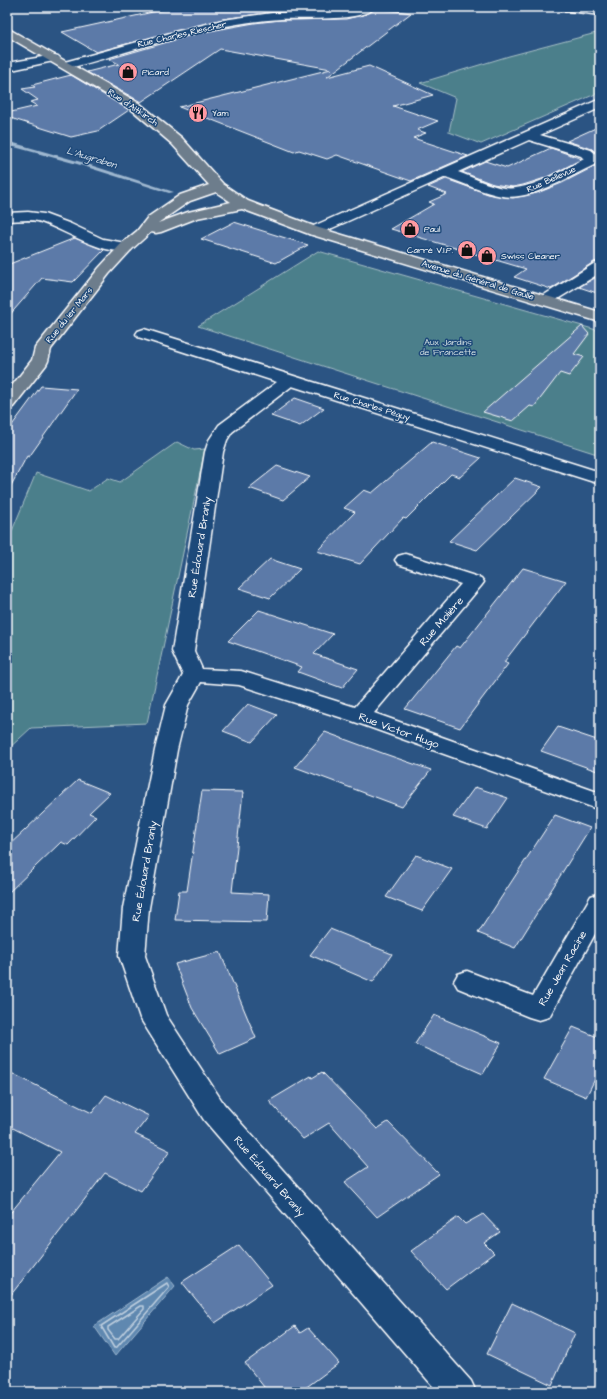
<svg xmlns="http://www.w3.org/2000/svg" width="607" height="1399" font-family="'Architects Daughter',sans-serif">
<rect width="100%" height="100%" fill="#2b5483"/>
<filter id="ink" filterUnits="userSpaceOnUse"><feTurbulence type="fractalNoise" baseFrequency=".025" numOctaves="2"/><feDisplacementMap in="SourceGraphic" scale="8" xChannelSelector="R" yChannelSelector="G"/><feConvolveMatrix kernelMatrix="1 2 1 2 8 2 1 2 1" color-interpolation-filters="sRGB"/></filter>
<g filter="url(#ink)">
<g fill="#4c7f8b" stroke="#a6bfc5">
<path d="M600 32V92L481 144 449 132 456 98 420 83 509 56Z"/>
<path d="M318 251 600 331V455L198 326Z"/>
<path d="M177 442 194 450 205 449 147 723 31 728 7 750V543L36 473 89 491 108 478 120 482Z"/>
</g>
<path fill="#5f88b0" stroke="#9fb8d0" d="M168 1277 175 1286 115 1356 94 1326Z"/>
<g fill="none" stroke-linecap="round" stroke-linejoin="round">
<g stroke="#bfcfdf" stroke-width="1.5">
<path d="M167 1283 169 1287 117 1347 114 1348 101 1326Z"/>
<path d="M141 1306H144V1309L118 1339H115L108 1330V1327Z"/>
</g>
<path fill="#9fb8d0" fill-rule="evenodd" d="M7 141 81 162 174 192 169 193 77 164 7 145Z"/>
</g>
<g fill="#5c7aa8" stroke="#fff">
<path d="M176 7H357L349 10 272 12 223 19 96 52 62 32Z"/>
<path d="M376 8 411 13 327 77 369 66 433 95 393 106 438 121 417 130 426 133 413 138 468 156 411 181 337 155 327 159 299 150 294 152 179 107 331 69 220 49 141 102 87 72 119 64 109 59 199 33 254 23 281 20 346 19 369 13Z"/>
<path d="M71 75 129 110 98 131 71 137 7 117V113L37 106 30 102 38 100 22 89 35 87 32 85Z"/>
<path d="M600 126V261L594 262 551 289 514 277 526 269 391 229 434 204 429 202 447 194 428 187 446 179 488 194 513 198 537 193 562 183 595 166 600 159 599 155 592 149 567 141Z"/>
<path d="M551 148 582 159 545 178 523 185 513 187 493 184 462 172 485 161 507 168Z"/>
<path d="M234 222 308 245 276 263 201 239Z"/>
<path d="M75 238 104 250 73 282 42 278 7 318V265Z"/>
<path d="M600 275V294L579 287Z"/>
<path d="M582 326 589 334 574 354 584 357 569 376 560 373 534 407 530 406 513 421 483 412Z"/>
<path d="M41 386 77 389 29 457 27 456 7 493V432Z"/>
<path d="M295 398 324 408 300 426 271 416Z"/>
<path d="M432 442 481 458 460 477 451 474 406 519 403 518 360 564 317 551 355 512 344 508 364 490 372 493Z"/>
<path d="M277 466 310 477 283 500 249 488Z"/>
<path d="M515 478 542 487 477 550 449 541Z"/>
<path d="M270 559 300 569 270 598 239 588Z"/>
<path d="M523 568 566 581 504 662 508 664 460 728 405 709 456 646 460 648Z"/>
<path d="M259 610 333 634 314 654 358 669 342 688 298 672 302 667 228 641Z"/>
<path d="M248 704 277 715 252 742 223 731Z"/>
<path d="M558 727 600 741V772L541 751Z"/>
<path d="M325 732 385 754 431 770 402 807 295 767Z"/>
<path d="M78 780 110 793 89 813 96 816 68 845 61 842 7 894V847Z"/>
<path d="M475 787 508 798 487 829 453 817Z"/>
<path d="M202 791 243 792 232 892 269 894 267 922 175 920 179 891H187Z"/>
<path d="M555 815 590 828 515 948 478 933Z"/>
<path d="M416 855 452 869 422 911 386 897Z"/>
<path d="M330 929 392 954 373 982 310 955Z"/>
<path d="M220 952 256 1038 220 1054 192 1008 175 964Z"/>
<path d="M434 1015 501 1043 483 1074 415 1044Z"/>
<path d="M573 1027 600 1038V1069L586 1097 544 1079Z"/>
<path d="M7 1071 92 1113 106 1095 149 1116 135 1134 170 1151 141 1191 105 1173 7 1300V1217L60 1152 7 1125Z"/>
<path d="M322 1072 377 1129 388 1122 439 1174 377 1217 345 1182 368 1167 329 1123 303 1139 269 1101 311 1076 312 1078Z"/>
<path d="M483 1214 500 1232 484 1243 494 1253 446 1289 411 1251 458 1217 465 1224Z"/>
<path d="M239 1245 272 1285 215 1323 182 1282Z"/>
<path d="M512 1303 575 1333 552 1385 487 1354Z"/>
<path d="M295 1326 300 1333 308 1328 339 1363 300 1392H268L245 1363Z"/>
</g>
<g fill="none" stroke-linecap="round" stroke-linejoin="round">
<defs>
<g id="minor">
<path d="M362 7H375C364 22 301 18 281 19 207 23 136 51 65 69L61 67 59 65 61 63 174 32 223 20 272 13 349 11Z"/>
<path d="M556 7H586L600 9V15L561 10Z"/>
<path d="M54 55 58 56 60 58 58 60 7 71V63Z"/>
<path d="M600 99V108L540 135 591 150 598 156V159L594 165C568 177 531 201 502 196 484 193 463 183 446 177L319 234 314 235 309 234 307 231 309 228ZM529 140 581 156 584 159C564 170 527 192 504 188 489 186 472 177 458 172Z"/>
<path d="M28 212 44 214 71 224 103 239 131 244 133 247 131 250C103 257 65 229 38 221 28 219 17 221 7 221V213Z"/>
<path d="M600 262V273L551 303 546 305 541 303 538 300 541 297 595 263Z"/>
<path d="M144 329 600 472V484L292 386 232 432 227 440 223 452 194 651 202 669 241 671 355 707 461 584 398 564 395 560 398 556 405 554 412 556 481 578 484 582 481 586 374 713 600 793V810L352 721 239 685 201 682 188 705 177 750 149 908 145 956 166 1015 224 1104 471 1381 476 1392H438L204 1120 140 1018 119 956 123 908 155 750 166 705 183 675 172 651 205 452 209 440 219 425 277 382 138 337 136 334 138 331Z"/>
<path d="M600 893V925L549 1017 539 1020 529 1017 458 988 454 981 458 974 467 971 533 996 591 896Z"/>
</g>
<path id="major" d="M7 28 139 103 182 138 223 184 248 201 319 228 600 312V322L309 234 242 209 197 218 161 232 156 233 151 232 131 250 109 274 51 349 48 361 46 365 13 407 7 408V392L32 360 35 348 99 268 121 244 137 231 148 217 180 195 209 185 172 144 131 109 7 36ZM216 192 231 202 188 212 158 223 190 201Z"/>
</defs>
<use href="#minor" stroke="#fff" stroke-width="3"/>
<use href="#major" stroke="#fff" stroke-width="3"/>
<use href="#minor" fill="#1f4a7a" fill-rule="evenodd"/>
<use href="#major" fill="#6d7d8c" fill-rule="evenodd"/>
</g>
</g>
<defs>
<symbol id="shop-disc" viewBox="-11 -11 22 22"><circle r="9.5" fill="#ff9aa2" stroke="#1f4a7a"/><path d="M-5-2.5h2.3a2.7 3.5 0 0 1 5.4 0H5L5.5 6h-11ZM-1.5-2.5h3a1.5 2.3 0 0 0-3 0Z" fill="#111"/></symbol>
<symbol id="restaurant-disc" viewBox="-11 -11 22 22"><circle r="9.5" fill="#ff9aa2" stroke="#1f4a7a"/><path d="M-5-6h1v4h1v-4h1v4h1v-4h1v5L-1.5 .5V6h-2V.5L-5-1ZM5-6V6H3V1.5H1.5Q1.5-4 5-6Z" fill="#111"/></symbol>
</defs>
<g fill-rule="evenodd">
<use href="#shop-disc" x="117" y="61" width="22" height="22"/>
<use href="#restaurant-disc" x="187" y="102" width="22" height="22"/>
<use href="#shop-disc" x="399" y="218" width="22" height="22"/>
<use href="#shop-disc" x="456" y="239" width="22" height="22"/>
<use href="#shop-disc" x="476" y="245" width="22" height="22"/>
</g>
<g text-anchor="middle" stroke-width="3" stroke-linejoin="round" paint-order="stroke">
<g font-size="9" fill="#fff" stroke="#1f4a7a">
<text transform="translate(182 34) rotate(-13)" y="3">Rue Charles Riescher</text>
<text transform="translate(133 107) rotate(34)" y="3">Rue d'Altkirch</text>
<text transform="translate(551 179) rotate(-24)" y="3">Rue Bellevue</text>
<text transform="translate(478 280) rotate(17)" y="3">Avenue du Général de Gaulle</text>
<text transform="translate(69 315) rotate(-51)" y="3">Rue du 1er Mars</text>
<text transform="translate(372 406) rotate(17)" y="3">Rue Charles Péguy</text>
</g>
<g font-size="9" fill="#fff" stroke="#1f4a7a" text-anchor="start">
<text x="142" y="75">Picard</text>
<text x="212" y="116">Yam</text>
<text x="424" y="232">Paul</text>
<text x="453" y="253" text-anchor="end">Carré V.I.P.</text>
<text x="501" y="259">Swiss Cleaner</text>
</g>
<g font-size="9" fill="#d2dfe2" stroke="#1f4a7a">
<text x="448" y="345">Aux Jardins<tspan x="448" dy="10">de Francette</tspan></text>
</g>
<g font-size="10" font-style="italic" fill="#d7e1eb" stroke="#1f4a7a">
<text transform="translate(92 157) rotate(17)" y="4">L'Augraben</text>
</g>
<g font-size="11" fill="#fff" stroke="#1f4a7a">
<text transform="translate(199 547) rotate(-81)" y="4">Rue Édouard Branly</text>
<text transform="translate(441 621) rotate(-49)" y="4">Rue Molière</text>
<text transform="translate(399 730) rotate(20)" y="4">Rue Victor Hugo</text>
<text transform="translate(144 871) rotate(-80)" y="4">Rue Édouard Branly</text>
<text transform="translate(562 968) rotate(-60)" y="4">Rue Jean Racine</text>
<text transform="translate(270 1176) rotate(49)" y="4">Rue Édouard Branly</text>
</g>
</g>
<rect width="607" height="1399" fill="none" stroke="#1f4a7a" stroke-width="24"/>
<rect x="12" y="12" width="583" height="1375" fill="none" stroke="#fff" stroke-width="1.5" filter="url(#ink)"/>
</svg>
